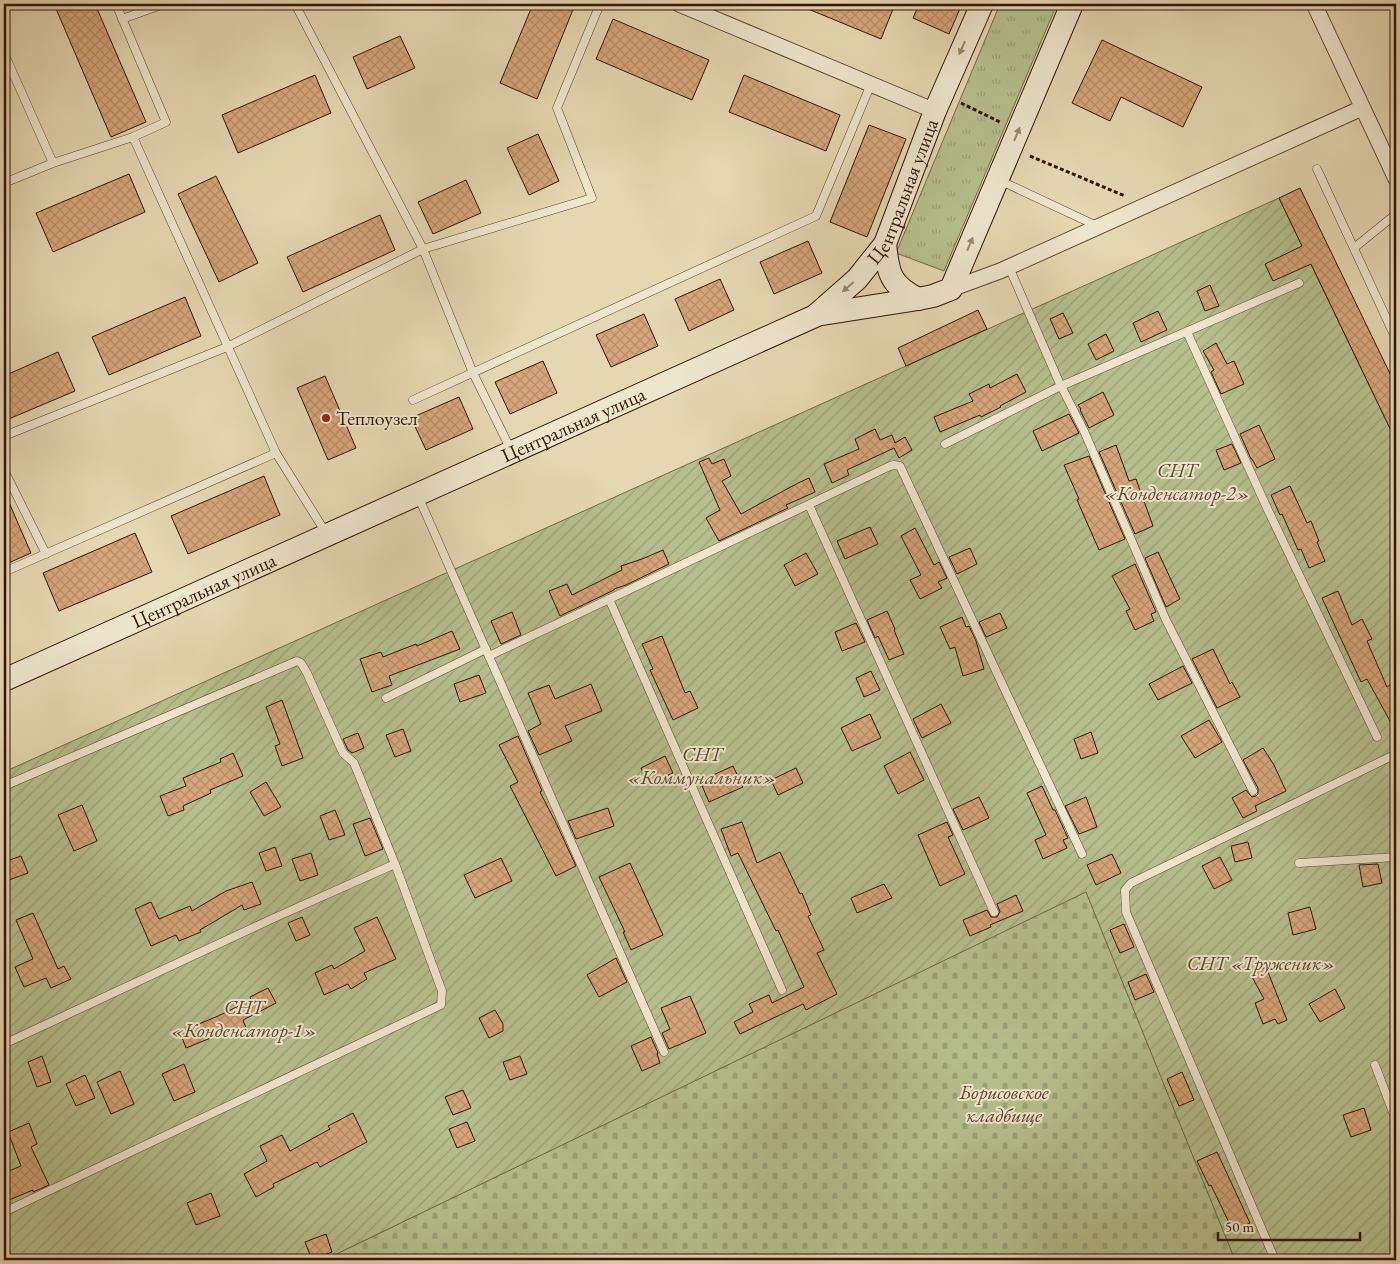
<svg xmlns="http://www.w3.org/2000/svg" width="1400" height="1264" font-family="'EB Garamond',serif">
<defs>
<pattern id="grass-tufts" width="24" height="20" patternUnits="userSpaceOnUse" patternTransform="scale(1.25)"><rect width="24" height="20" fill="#b5be8c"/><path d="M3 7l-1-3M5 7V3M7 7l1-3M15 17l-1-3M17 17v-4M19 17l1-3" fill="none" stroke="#9ca277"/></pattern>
<pattern id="cemetery-stones" width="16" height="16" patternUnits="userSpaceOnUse" patternTransform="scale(1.25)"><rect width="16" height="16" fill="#b5be8c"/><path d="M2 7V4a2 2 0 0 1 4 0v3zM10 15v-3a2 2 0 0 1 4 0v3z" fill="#9ca277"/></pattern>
<pattern id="garden-furrows" width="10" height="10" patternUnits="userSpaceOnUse" patternTransform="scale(1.25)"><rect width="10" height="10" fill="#b5be8c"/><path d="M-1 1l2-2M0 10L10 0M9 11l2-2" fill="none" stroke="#9ca277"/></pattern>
<pattern id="building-cross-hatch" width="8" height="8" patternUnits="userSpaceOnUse" patternTransform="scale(1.25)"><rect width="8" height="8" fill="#d6a57b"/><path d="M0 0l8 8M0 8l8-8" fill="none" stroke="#b88d69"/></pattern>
</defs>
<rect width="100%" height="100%" fill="#e5d7b2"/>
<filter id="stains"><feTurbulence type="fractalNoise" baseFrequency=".004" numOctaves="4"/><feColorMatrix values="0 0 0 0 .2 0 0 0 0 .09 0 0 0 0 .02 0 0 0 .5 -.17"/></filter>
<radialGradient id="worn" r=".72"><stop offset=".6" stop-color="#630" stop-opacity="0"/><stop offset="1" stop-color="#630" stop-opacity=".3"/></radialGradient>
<path fill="url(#grass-tufts)" stroke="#746a49" d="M1000 4H1057L944 271 896 253Z"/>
<path fill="url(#cemetery-stones)" stroke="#746a49" d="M1086 891 1235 1260H324Z"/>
<path fill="url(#garden-furrows)" stroke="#746a49" d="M1279 198 1396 441V1260H1235L1086 892 324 1260H4V772Z"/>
<g fill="url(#building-cross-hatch)" stroke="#331506">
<path d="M54 4H95L146 122 111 137Z"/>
<path d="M533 4H566L574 7 537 99 500 83Z"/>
<path d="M796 4H895L881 39Z"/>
<path d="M919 4H962L949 34 913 18Z"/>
<path d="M613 19 709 60 692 100 596 59Z"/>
<path d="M400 36 415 68 367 89 353 57Z"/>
<path d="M1102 40 1202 87 1183 127 1121 97 1110 121 1072 103Z"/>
<path d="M315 75 331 113 238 153 222 115Z"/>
<path d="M744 75 840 115 826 151 729 112Z"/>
<path d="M869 125 906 139 867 237 830 222Z"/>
<path d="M538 134 559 181 529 195 507 148Z"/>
<path d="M129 174 145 212 53 252 36 213Z"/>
<path d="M216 176 258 263 219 282 178 194Z"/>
<path d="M466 180 481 213 433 234 418 202Z"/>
<path d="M1300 188 1396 386V441L1311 264 1273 281 1265 264 1302 246 1279 198Z"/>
<path d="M380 215 395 250 303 292 287 257Z"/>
<path d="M808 241 822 273 774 294 760 262Z"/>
<path d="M720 279 734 310 689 331 675 299Z"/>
<path d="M1210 285 1219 306 1205 311 1197 291Z"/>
<path d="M185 297 201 336 109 375 92 337Z"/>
<path d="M978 310 987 329 906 366 898 348Z"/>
<path d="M1158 311 1167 330 1141 342 1133 323Z"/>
<path d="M1063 313 1073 333 1059 339 1050 319Z"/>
<path d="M644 314 658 346 611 367 596 335Z"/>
<path d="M1106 334 1114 351 1096 360 1088 344Z"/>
<path d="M1216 343 1227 364 1234 361 1244 384 1221 394 1211 372 1214 370 1203 351Z"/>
<path d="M58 352 75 391 4 421V376Z"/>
<path d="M543 361 557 393 510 414 495 382Z"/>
<path d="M1017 374 1026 392 1000 406 1001 407 981 417 980 415 940 432 934 417 973 401 969 394 989 384 990 388Z"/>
<path d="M325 376 356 448 328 460 297 388Z"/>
<path d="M1103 392 1114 415 1089 428 1080 410 1081 409 1078 405Z"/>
<path d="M459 397 473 429 426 450 411 418Z"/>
<path d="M1069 414 1079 433 1042 451 1033 431Z"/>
<path d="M1259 425 1275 459 1257 468 1252 459H1251L1240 434Z"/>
<path d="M875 429 880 440 892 435 895 443 905 437 912 450 899 458 894 448 847 470 849 475 832 483 824 464 859 449 855 439Z"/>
<path d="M1232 444 1241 463 1224 470 1216 450Z"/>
<path d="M1116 445 1129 481 1136 479 1153 526 1135 534 1099 452Z"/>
<path d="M1089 456 1125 539 1099 550 1077 500 1079 499 1064 465Z"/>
<path d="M709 458 712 464 724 459 731 476 722 481 741 514 798 483 809 478 815 492 786 505 788 508 719 541 706 518 720 510 699 462Z"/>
<path d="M264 476 280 515 188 554 171 516Z"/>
<path d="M1290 486 1307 523 1311 521 1319 541 1317 542 1325 561 1309 568 1301 549 1298 550 1282 514 1280 515 1271 495Z"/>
<path d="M4 491 31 553 4 565Z"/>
<path d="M870 527 878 544 845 559 837 541Z"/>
<path d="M915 528 934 565 939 562 947 578 938 582 942 588 920 599 910 580 921 575 901 536Z"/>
<path d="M135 533 152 572 59 611 43 573Z"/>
<path d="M970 548 977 564 957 574 949 557Z"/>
<path d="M663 550 669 564 626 585 614 589V590L560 616 549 591 567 584 572 595 622 570 621 566 642 559Z"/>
<path d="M1158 552 1180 599 1166 607 1145 558Z"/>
<path d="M806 553 818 574 795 586 784 565Z"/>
<path d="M1135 564 1156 612 1151 614 1154 621 1135 630 1126 611 1130 609 1112 576Z"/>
<path d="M1338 591 1352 625 1362 619 1372 639 1367 641 1387 687 1396 681V732L1367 679 1361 682 1322 598Z"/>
<path d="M887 611 895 629 894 630 904 654 889 660 878 636 875 638 867 620Z"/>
<path d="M512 612 521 635 501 644 491 621Z"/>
<path d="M1000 613 1007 628 986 637 979 622Z"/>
<path d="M962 617 966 627 969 626 976 641 984 669 963 676 955 647 950 649 940 627Z"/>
<path d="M856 623 865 642 842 651 835 632Z"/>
<path d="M452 631 460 649 389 676 392 685 372 692 360 659 381 652 383 657 416 644 417 646Z"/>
<path d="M662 636 685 693 690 691 698 708 673 720 650 670 653 669 642 644Z"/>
<path d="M1213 649 1230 684 1232 682 1240 697 1217 708 1192 659Z"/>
<path d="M1183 666 1192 683 1158 700 1149 684Z"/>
<path d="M871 671 880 690 864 697 856 678Z"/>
<path d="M479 675 486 693 460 702 454 684Z"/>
<path d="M591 684 602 711 565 726 572 741 539 755 528 731 541 724 528 693 549 685 555 699Z"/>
<path d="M282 700 303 758 282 766 275 746 280 744 266 707Z"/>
<path d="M941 704 951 723 922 738 913 719Z"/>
<path d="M870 714 881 738 852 751 841 728Z"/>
<path d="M1209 720 1222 742 1195 758 1181 736Z"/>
<path d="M403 729 411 751 395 757 386 735Z"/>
<path d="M1091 732 1098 753 1081 759 1074 739Z"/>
<path d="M358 733 364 748 352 753 348 750 343 739Z"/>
<path d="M518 736 542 791 540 792 557 825 576 866 556 876 510 786 518 782 499 745Z"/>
<path d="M1263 748 1274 765 1286 791 1255 806 1257 811 1243 818 1232 798 1246 790 1250 795 1252 797 1256 796 1258 794V788L1243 760Z"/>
<path d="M910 752 924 780 898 794 884 766Z"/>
<path d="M233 753 243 776 210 790 211 793 183 806 184 810 168 816 160 796 186 786 183 778 221 762 220 759Z"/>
<path d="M665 756 673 773 648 784 641 768Z"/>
<path d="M733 766 743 787 709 802 700 781Z"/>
<path d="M796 768 803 783 778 795 771 780Z"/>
<path d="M266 782 281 807 264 816 250 792Z"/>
<path d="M1042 786 1053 810H1055L1068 838 1063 840 1067 848 1043 859 1035 840 1046 835 1027 793Z"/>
<path d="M979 797 989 818 963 830 953 809Z"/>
<path d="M1086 797 1097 827 1079 834 1065 806Z"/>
<path d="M82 805 97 841 74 851 58 815Z"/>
<path d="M608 808 614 826 576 839 568 821Z"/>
<path d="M335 810 345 835 329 840 320 816Z"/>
<path d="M370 818 383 849 365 856 353 824Z"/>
<path d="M742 822 757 863 780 852 800 894 802 893 811 915 808 916 824 950 817 953 837 994 806 1010 803 1004 740 1034 734 1022 753 1012 749 1004 769 995 772 1003 804 987 778 930 776 931 738 853 731 856 721 829Z"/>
<path d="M947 822 953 835 948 837 965 874 940 886 918 835Z"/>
<path d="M1248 842 1252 858 1235 862 1231 846Z"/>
<path d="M275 847 282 866 266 871 259 853Z"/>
<path d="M311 853 318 875 300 881 292 859Z"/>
<path d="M1112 854 1121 873 1096 885 1087 865Z"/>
<path d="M21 856 28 873 9 880 4 862Z"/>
<path d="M1220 857 1232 880 1214 889 1202 866Z"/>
<path d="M501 858 512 881 475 898 464 875Z"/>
<path d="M630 863 663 935 631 950 623 932H625L599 877Z"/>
<path d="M1378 864 1382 883 1363 887 1359 865Z"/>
<path d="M252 882 261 904 244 910 242 905 200 930 201 932 179 941 176 935 151 946 135 909 151 902 159 919 190 906 192 911 226 891Z"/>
<path d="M884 884 892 898 857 913 851 898Z"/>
<path d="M1016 895 1023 911 990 925 991 927 970 936 963 920 987 910 991 917H997L1000 912 997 904Z"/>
<path d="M1310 907 1316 929 1293 935 1288 913Z"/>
<path d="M33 913 58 969 64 966 71 979 51 988 46 978 24 987 15 967 33 959 16 920Z"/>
<path d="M302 917 310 935 296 941 288 923Z"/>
<path d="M377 917 396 959 364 973 367 979 351 989 348 984 324 995 315 973 332 965 334 969 365 951 354 928Z"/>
<path d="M1124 924 1134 947 1120 953 1110 930Z"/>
<path d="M616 958 627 982 599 997 587 975Z"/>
<path d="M1266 967 1287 1020 1278 1024 1275 1019 1263 1024 1255 1003 1264 999 1251 975Z"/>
<path d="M1146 974 1154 992 1135 1000 1128 982Z"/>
<path d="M268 988 276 1003 243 1020 246 1028 230 1036 228 1031 186 1048 180 1032 218 1016 251 1000 250 997Z"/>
<path d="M1335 989 1345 1008 1320 1022 1309 1004Z"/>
<path d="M690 996 706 1033 669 1049 662 1033 670 1029 661 1008Z"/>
<path d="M495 1010 503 1024V1031L489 1038 479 1018Z"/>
<path d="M651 1037 658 1053 657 1054 660 1063 642 1071 631 1046Z"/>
<path d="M42 1056 51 1082 37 1087 28 1062Z"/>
<path d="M520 1056 527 1074 510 1080 503 1062Z"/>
<path d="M184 1064 195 1092 174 1101 162 1074Z"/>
<path d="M120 1071 134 1104 111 1114 97 1082Z"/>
<path d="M1182 1072 1194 1100 1179 1106 1167 1079Z"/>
<path d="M85 1075 95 1098 76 1106 66 1084Z"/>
<path d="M463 1090 471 1108 453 1115 445 1097Z"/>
<path d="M1364 1108 1371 1130 1351 1137 1343 1115Z"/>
<path d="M353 1113 367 1142 320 1167 317 1162 273 1184 274 1187 256 1197 244 1174 267 1161 260 1146 282 1135 290 1151 330 1129 328 1126Z"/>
<path d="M467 1122 475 1141 457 1148 449 1129Z"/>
<path d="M29 1123 37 1144 31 1147 49 1185 33 1192V1190L4 1202V1173L21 1166 8 1132Z"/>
<path d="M1217 1152 1250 1223 1233 1231 1211 1185 1209 1186 1197 1161Z"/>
<path d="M211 1193 220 1216 196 1225 187 1203Z"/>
<path d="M326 1234 332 1252 312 1260 305 1242Z"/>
</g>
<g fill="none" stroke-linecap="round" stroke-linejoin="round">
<defs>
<g id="lane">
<path d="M295 4 423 249 473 373 511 450"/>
<path d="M122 19 164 4"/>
<path d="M4 53 53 163"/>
<path d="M133 137 276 453 326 533"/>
<path d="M1317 169 1396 339"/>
<path d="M999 180 1097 226"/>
<path d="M4 183 53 163 133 137 166 122 116 4"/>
<path d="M1354 248 1396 214"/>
<path d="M1009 267 1059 382 1084 431 1166 620 1253 791"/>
<path d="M1187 332 1267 508 1377 737"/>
<path d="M413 400 816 216 871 84"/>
<path d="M4 436 227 347 423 249 592 198 557 108 600 4"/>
<path d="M945 444 1061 386 1299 283"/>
<path d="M4 470 46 554"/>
<path d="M418 496 664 1052"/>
<path d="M809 505 994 912"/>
<path d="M4 572 276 453"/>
<path d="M609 599 782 990"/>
<path d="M489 656 890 466 894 465 900 466 1082 854"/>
<path d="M386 698 486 649"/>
<path d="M4 786 297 661 301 663 307 673 343 753 354 763 395 864 442 991 441 1005 4 1212"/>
<path d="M1299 863 1396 857"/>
<path d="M4 1044 274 918 395 864"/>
<path d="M1375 1065 1396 1120"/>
<path d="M1275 1260 1126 912 1125 890 1131 883 1396 754"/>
</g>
<g id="street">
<path d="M679 4 935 111"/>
<path d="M1314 4 1396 179"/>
<path d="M951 289 1000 271 1362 108"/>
</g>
<g id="secondary">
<path d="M885 244C888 273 890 285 918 299"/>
<path d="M816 315 918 299 933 296 951 289 1072 4"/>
<path id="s1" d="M4 680 815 316 857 279 885 244 935 111 982 4"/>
</g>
</defs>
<use href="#lane" stroke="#604631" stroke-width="9"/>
<use href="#street" stroke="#604631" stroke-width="17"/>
<use href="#secondary" stroke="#331506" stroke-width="24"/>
<g stroke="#331506" stroke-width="3" stroke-dasharray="4 2.5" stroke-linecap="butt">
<path d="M961 103 1000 122"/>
<path d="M1030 156 1125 196"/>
</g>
<use href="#lane" stroke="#eee5cd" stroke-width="8"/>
<use href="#street" stroke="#eee5cd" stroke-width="15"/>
<use href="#secondary" stroke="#eee5cd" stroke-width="22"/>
</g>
<defs><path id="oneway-solid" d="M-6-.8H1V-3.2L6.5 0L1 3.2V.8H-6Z" transform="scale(1.25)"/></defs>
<g fill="#9a8773">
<use href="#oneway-solid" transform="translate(962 48) rotate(114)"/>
<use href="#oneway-solid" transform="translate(1017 134) rotate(-67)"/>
<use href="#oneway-solid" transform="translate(970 244) rotate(-67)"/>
<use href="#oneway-solid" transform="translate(848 287) rotate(139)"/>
</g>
<circle fill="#8f2418" stroke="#eee5cd" stroke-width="2" cx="326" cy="418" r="5"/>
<g text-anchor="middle" stroke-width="4" stroke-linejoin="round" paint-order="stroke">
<g font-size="20" fill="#331506" stroke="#eee5cd">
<text dy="7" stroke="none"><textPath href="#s1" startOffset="1045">Центральная улица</textPath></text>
<text dy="7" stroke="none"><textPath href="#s1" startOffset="624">Центральная улица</textPath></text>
<text dy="7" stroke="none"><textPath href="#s1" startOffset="219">Центральная улица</textPath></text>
</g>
<g font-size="20" fill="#331506" stroke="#eee5cd" text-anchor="start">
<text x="336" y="425">Теплоузел</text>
</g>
<g font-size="20" font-style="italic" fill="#5a482e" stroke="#eee5cd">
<text x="1177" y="477">СНТ<tspan x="1177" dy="23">«Конденсатор-2»</tspan></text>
<text x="702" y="761">СНТ<tspan x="702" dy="23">«Коммунальник»</tspan></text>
<text x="1261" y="970">СНТ «Труженик»</text>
<text x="244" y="1014">СНТ<tspan x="244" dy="23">«Конденсатор-1»</tspan></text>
<text x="1004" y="1099">Борисовское<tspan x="1004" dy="23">кладбище</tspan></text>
</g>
</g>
<rect width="1400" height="1264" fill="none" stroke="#e5d7b2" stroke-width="20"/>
<rect x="5" y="5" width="1390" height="1254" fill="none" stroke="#331506" stroke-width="2.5"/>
<rect x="10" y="10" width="1380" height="1244" fill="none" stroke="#331506"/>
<path d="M1218 1232v8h142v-8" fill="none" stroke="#331506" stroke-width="2.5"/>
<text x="1225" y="1232" font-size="15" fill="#331506" stroke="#eee5cd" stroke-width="4" paint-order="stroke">50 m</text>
<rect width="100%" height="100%" filter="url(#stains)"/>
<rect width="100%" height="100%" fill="url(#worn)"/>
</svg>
